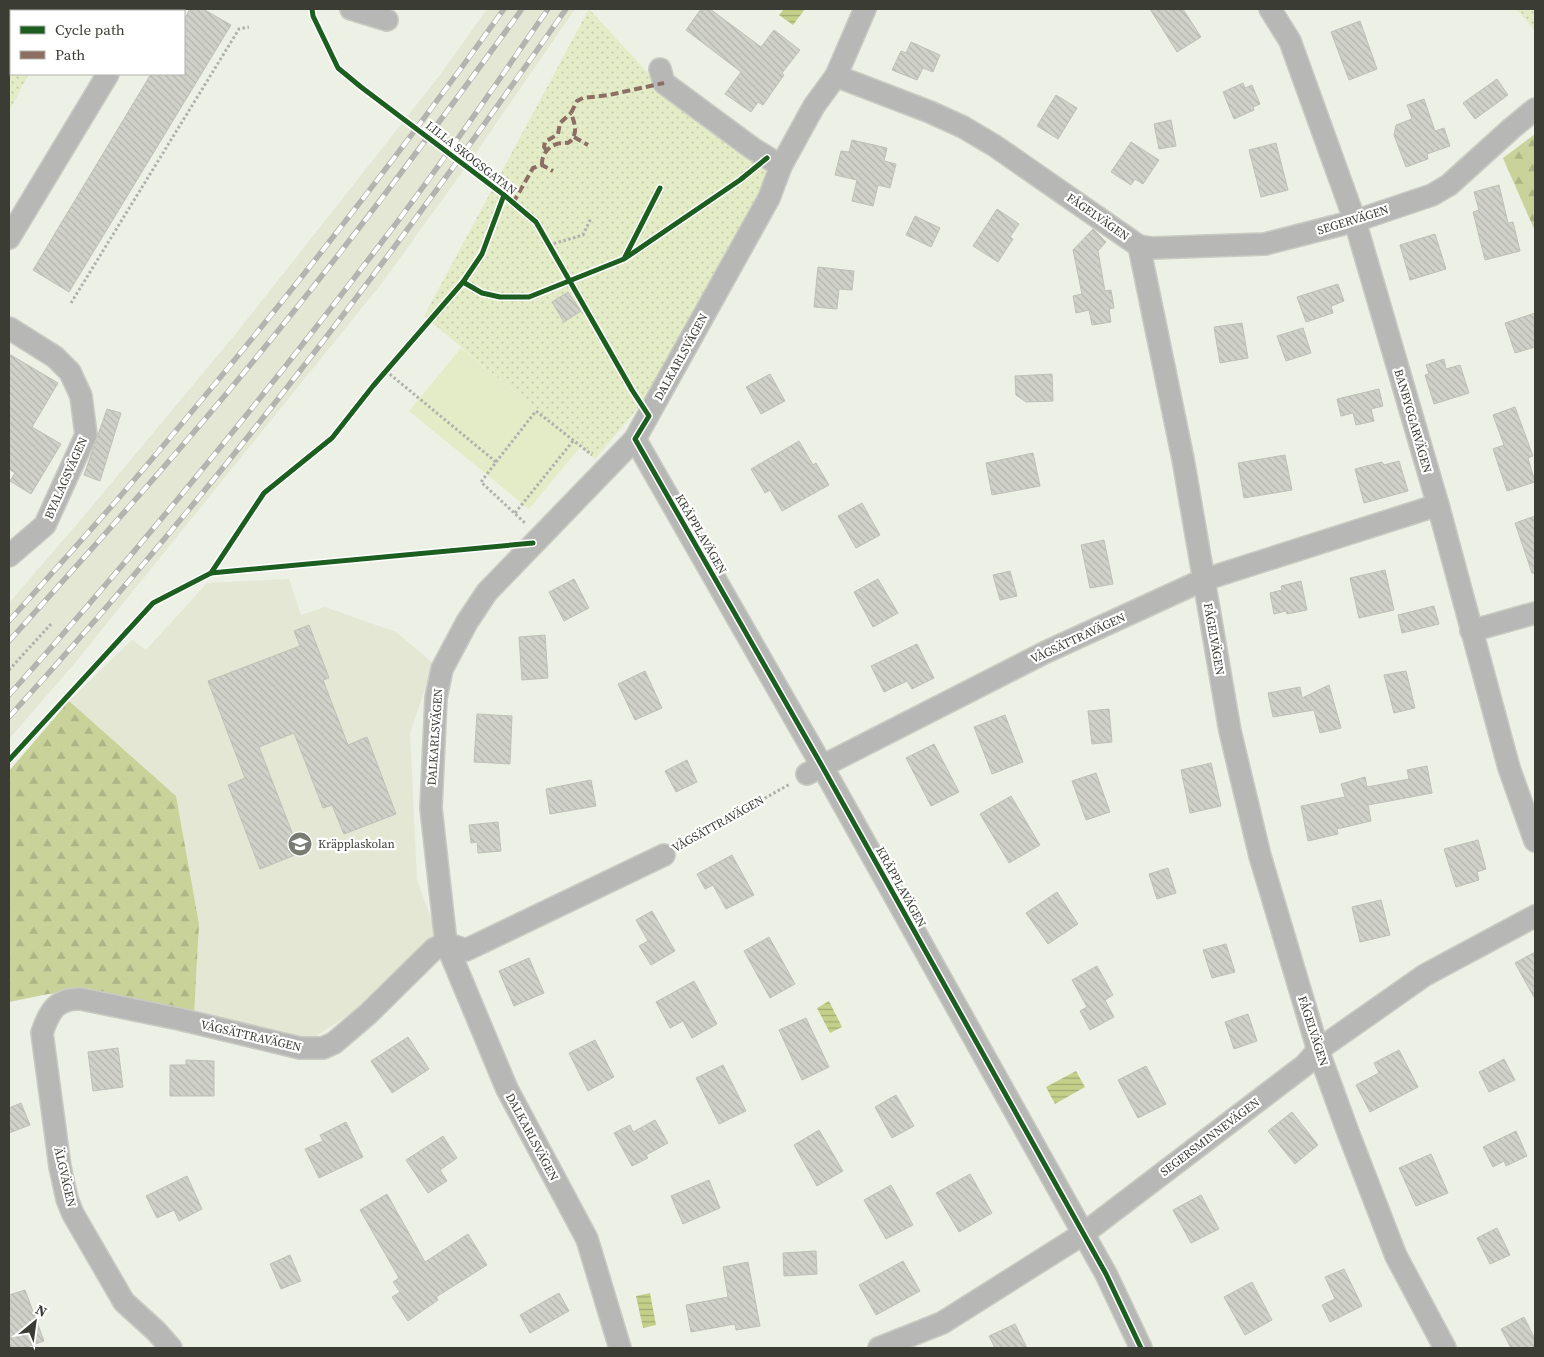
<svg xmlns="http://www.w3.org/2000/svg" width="1544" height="1357" font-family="'Source Serif 4',serif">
<defs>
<pattern id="forest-firs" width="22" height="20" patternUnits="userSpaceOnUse" patternTransform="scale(1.25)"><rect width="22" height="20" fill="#c8d299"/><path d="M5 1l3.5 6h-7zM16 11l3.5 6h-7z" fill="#adb584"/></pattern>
<pattern id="park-dots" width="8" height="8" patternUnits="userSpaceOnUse" patternTransform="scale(1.25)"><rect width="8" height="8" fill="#e4ecc7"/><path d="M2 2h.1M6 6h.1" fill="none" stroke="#c4cbac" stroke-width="1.8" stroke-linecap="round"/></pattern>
<pattern id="water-rules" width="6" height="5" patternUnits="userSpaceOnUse" patternTransform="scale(1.25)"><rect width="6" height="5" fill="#c4d08a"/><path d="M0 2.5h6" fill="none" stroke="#a0aa72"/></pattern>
<pattern id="building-back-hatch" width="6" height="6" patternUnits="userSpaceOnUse" patternTransform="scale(1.25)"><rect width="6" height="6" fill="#d0d2ca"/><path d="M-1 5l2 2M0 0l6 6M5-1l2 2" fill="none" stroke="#b4b5ae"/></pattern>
</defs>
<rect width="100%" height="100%" fill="#edf0e5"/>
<g fill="#e3e7d3">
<path d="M487 9H575L473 157 382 283 74 664 9 739V603L89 510 238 331 440 75Z"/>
<path d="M289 579 301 615 325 607 396 632 434 664 410 733 417 880 437 934 361 1007 313 1038 194 1016 199 924 176 796 69 701 132 640 146 650 207 583Z"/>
</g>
<g fill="url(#forest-firs)">
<path d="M1535 134V231L1503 158Z"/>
<path d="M69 701 176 796 199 924 194 1016 80 992 48 994 9 1002V771Z"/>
</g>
<g fill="url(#park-dots)">
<path d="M9 9H63L62 11H11V74H29L9 111Z"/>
<path d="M589 9 649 74 696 119 772 173 643 402 595 459 424 316Z"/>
<path d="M1516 9H1535V31Z"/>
</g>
<path fill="#e4ecc7" d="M461 348 581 446 529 509 409 411Z"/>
<g fill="url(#water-rules)">
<path d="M784 9H805L793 25 779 15Z"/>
<path d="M829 1001 842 1027 830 1033 817 1008Z"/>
<path d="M1076 1071 1085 1087 1055 1104 1046 1087Z"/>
<path d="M650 1293 656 1325 643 1328 636 1296Z"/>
</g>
<g fill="url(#building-back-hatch)" stroke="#bfc1b8">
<path d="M190 9H203L231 25 69 292 33 270 151 74H184V20Z"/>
<path d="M701 9H710L761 47 774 30 800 50 782 73 784 75 763 105 758 102 751 112 725 94 741 72 686 30Z"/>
<path d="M1150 9H1183L1201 37 1177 52Z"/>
<path d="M1360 21 1377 69 1349 80 1331 32Z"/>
<path d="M911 42 940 55 933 72 923 68 917 80 892 70 901 51 906 53Z"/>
<path d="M1497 79 1508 95 1475 119 1463 103Z"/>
<path d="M1243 83 1245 88 1252 85 1260 104 1253 107 1254 110 1234 119 1223 92Z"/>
<path d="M1056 95 1077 108 1058 139 1037 126Z"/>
<path d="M1424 99 1435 131 1444 128 1450 146 1427 154 1428 159 1406 167 1394 135 1396 125 1412 119 1407 105Z"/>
<path d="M1171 120 1176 146 1159 149 1154 124Z"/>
<path d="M852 140 887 148 884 161 896 164 890 188 878 185 873 206 852 201 857 180 835 175 841 151 849 152Z"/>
<path d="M1131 142 1159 160 1143 184 1135 179 1131 185 1111 172Z"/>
<path d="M1276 143 1288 190 1261 197 1249 150Z"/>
<path d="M1499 185 1508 223 1513 222 1520 251 1485 260 1473 212 1479 210 1474 192Z"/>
<path d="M997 209 1019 224 1010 237 1013 239 998 262 973 246Z"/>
<path d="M915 216 940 228 931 247 906 235Z"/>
<path d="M1093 229 1106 242 1098 251 1105 291 1111 290 1114 308 1109 309 1111 322 1092 325 1089 310 1076 313 1073 296 1082 294 1073 250Z"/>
<path d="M1435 234 1446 269 1410 280 1400 245Z"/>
<path d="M818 267 854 271 852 290 839 289 837 309 814 307Z"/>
<path d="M1338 284 1344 301 1331 306 1333 313 1306 322 1297 297Z"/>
<path d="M568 292 581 311 564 322 552 302Z"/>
<path d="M1535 313V347L1515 353 1505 323Z"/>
<path d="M1242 323 1248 358 1220 363 1214 327Z"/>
<path d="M1303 328 1311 353 1286 361 1277 336Z"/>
<path d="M9 354 58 383 32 427 61 444 31 494 10 481 15 473 9 469Z"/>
<path d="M1444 359 1446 369 1460 365 1469 393 1434 404 1425 375 1429 374 1426 365Z"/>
<path d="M770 374 785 401 761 414 746 387Z"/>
<path d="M1052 374 1053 401 1026 402 1016 395 1015 376Z"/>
<path d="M1379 389 1383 406 1371 409 1374 421 1356 425 1353 413 1341 416 1337 399Z"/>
<path d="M1515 407 1533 456 1528 458 1535 482 1507 491 1493 449 1504 445 1493 415Z"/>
<path d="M107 409 121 413 100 481 84 475Z"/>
<path d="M799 441 813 465 816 463 829 485 782 511 770 490 765 493 751 469Z"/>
<path d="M1033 453 1040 486 992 495 986 463Z"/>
<path d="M1285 455 1292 490 1244 498 1238 463Z"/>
<path d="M1399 461 1408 491 1364 503 1355 469 1382 462 1384 465Z"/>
<path d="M862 503 880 535 856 548 838 516Z"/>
<path d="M1535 516V573H1532L1515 523Z"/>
<path d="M1104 540 1113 584 1090 588 1081 545Z"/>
<path d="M1385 570 1394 610 1359 618 1350 578Z"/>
<path d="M1010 571 1017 596 1000 600 993 575Z"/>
<path d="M574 579 589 608 564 621 549 592Z"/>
<path d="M878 579 898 613 873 627 854 592Z"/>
<path d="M1301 581 1307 610 1287 614 1286 611 1274 614 1270 593 1282 590 1281 586Z"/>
<path d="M1434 606 1439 624 1402 633 1398 615Z"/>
<path d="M309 625 329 678 323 680 348 745 367 737 396 814 344 834 332 805 323 808 294 733 259 747 300 853 260 869 228 785 245 778 208 681 300 646 294 631Z"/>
<path d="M545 635 548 678 522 680 519 637Z"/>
<path d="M917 644 934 678 912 689 907 681 884 692 871 666Z"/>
<path d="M645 671 662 708 635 720 618 684Z"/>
<path d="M1406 671 1415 708 1394 713 1384 675Z"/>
<path d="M1329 685 1341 728 1320 733 1314 710 1273 717 1268 693 1300 687 1302 698Z"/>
<path d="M1109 709 1112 742 1092 744 1088 711Z"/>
<path d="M477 714 512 716 510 764 474 762Z"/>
<path d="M1005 715 1023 762 992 774 974 727Z"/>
<path d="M934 744 959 792 931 806 906 758Z"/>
<path d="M687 760 697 782 676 792 665 771Z"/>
<path d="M1211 763 1221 806 1190 813 1181 770Z"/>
<path d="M1427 766 1432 793 1368 805 1371 821 1337 829 1338 834 1308 841 1301 806 1345 797 1341 784 1365 777 1367 787 1409 779 1407 770Z"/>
<path d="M1096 773 1110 812 1086 820 1072 781Z"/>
<path d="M591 780 596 806 550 814 546 789Z"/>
<path d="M1011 796 1040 845 1009 863 980 814Z"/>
<path d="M498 822 501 851 478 853 477 842 471 843 469 825Z"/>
<path d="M1478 840 1486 869 1477 872 1479 880 1456 887 1444 849Z"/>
<path d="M732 855 754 895 726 909 713 885 705 889 697 874Z"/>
<path d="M1168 868 1176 893 1157 899 1149 874Z"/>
<path d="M1057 892 1078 924 1048 944 1026 913Z"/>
<path d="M1381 900 1390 935 1360 942 1352 907Z"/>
<path d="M652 911 675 951 651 965 639 946 648 941 636 920Z"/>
<path d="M769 937 795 984 770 998 744 951Z"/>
<path d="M1226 944 1235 972 1212 978 1203 950Z"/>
<path d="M1535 952V999L1515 963Z"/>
<path d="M529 958 544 993 514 1006 499 971Z"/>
<path d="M1097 966 1113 995 1105 1000 1114 1017 1090 1030 1080 1011 1087 1007 1072 980Z"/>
<path d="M694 981 717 1024 692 1038 683 1021 670 1028 656 1002Z"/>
<path d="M1248 1014 1257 1041 1234 1049 1225 1022Z"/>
<path d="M806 1018 829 1067 802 1080 779 1030Z"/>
<path d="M408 1037 429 1069 392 1093 371 1061Z"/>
<path d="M595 1040 614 1077 588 1091 569 1053Z"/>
<path d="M118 1048 123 1087 93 1091 88 1052Z"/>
<path d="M1399 1050 1418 1087 1370 1112 1356 1085 1379 1073 1374 1063Z"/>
<path d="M1504 1059 1515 1080 1489 1092 1479 1072Z"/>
<path d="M186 1060 214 1061V1096H170V1065H186Z"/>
<path d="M723 1065 746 1111 719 1124 696 1078Z"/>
<path d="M1146 1066 1166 1104 1138 1118 1118 1080Z"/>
<path d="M896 1095 914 1126 892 1138 875 1107Z"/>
<path d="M21 1103 30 1125 9 1133V1108Z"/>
<path d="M1292 1112 1318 1145 1295 1164 1268 1131Z"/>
<path d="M655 1120 668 1143 646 1155 648 1158 632 1166 614 1133 630 1125 633 1132Z"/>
<path d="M346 1122 363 1157 319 1178 305 1149 323 1141 320 1135Z"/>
<path d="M819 1130 843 1171 817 1186 794 1145Z"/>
<path d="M1516 1131 1527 1156 1506 1166 1504 1161 1493 1167 1483 1147Z"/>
<path d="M443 1136 457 1158 440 1170 447 1181 428 1193 406 1160Z"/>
<path d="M1431 1154 1448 1193 1416 1206 1399 1168Z"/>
<path d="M970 1174 992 1213 959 1232 936 1193Z"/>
<path d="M187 1176 202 1209 179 1221 174 1210 157 1218 146 1196Z"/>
<path d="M709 1180 720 1208 683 1224 671 1196Z"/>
<path d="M891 1185 913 1225 886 1239 864 1200Z"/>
<path d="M387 1194 425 1262 468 1234 487 1265 436 1297 438 1300 408 1321 392 1297 400 1292 393 1282 399 1278 360 1210Z"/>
<path d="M1201 1195 1219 1229 1191 1243 1173 1210Z"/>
<path d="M1497 1228 1510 1255 1490 1264 1477 1238Z"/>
<path d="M816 1251 817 1274 784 1276 783 1253Z"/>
<path d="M290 1255 301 1281 281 1289 270 1264Z"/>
<path d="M903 1261 920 1291 876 1315 859 1285Z"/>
<path d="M748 1262 760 1326 736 1330 735 1324 691 1332 686 1305 728 1297 723 1267Z"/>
<path d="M1344 1269 1362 1306 1330 1322 1322 1305 1335 1299 1325 1277Z"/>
<path d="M1252 1282 1272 1320 1245 1335 1224 1297Z"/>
<path d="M25 1290 44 1341 24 1348H9V1295Z"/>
<path d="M559 1293 569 1311 530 1333 520 1315Z"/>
<path d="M1524 1317 1535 1339V1348H1511L1501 1329Z"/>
<path d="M1015 1324 1027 1348H995L989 1336Z"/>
</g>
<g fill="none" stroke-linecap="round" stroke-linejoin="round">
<defs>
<g id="street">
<path d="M351 9 387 20"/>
<path d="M1270 9 1290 41 1355 221 1438 505 1509 768 1535 841"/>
<path d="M146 11 147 9"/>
<path d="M660 69 664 83 752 148 781 166"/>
<path d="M836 76 930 112 963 127 995 146 1139 246 1183 459 1230 731 1260 856 1318 1050 1348 1132 1396 1256 1445 1348"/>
<path d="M9 238 108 74"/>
<path d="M1139 246 1152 248 1265 244 1355 221 1432 195 1449 185 1512 128 1535 109"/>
<path d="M9 328 55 357 70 372 81 396 86 435 45 525 9 556"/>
<path d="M635 439 822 766 1106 1274 1141 1348"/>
<path d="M1471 631 1535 613"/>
<path d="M807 774 1046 652 1203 580 1438 505"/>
<path d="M171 1348 156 1331 124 1302 73 1214 67 1199 60 1167 42 1033C49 1011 57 998 81 999L179 1019 300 1048H323L334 1043 368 1014 434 949 446 943 466 950 664 855"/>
<path d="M620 1348 587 1239 507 1089 446 943 431 808 436 698 442 669 467 622 487 592 635 439 769 198 781 166 814 106 836 76 865 9"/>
<path d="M879 1348 942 1323 1083 1234 1305 1065 1318 1050 1425 975 1535 916"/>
</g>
</defs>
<use href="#street" stroke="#c9cbc3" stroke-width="24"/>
<g stroke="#b0b1ad" stroke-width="3" stroke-dasharray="2.5 2.5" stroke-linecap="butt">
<path d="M549 245 583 235 591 218"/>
<path d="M71 303 239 29 249 27"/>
<path d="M386 371 496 462 481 482 525 523"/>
<path d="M496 462 536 411 592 455"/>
<path d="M515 513 573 441"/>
<path d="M9 670 51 624"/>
<path d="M682 845 790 784"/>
</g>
<use href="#street" stroke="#b7b8b5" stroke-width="21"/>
<defs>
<g id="rail">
<path d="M9 621C45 581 81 541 117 500 253 342 383 178 504 9"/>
<path d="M9 641C91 550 173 459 251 364 346 249 435 129 522 9"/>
<path d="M9 695C142 547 267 393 388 234 444 161 496 84 548 9"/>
<path d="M9 717C212 495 394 255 566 9"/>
</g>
</defs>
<use href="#rail" stroke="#b3b4af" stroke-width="5.5"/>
<use href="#rail" stroke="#fff" stroke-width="4" stroke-dasharray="11" stroke-linecap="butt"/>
<g stroke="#8d6e63" stroke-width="4" stroke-dasharray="8 4" stroke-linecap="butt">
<path d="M574 137 588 145"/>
<path d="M546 150 544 147 545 142 558 134 560 123 571 113"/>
<path d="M542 165C541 151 554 141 568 143 579 135 575 124 571 113L577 101 583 98 609 95 664 83"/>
<path d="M513 203 533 168 542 165 553 171"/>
</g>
<defs>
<g id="cycleway">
<path d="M312 9 313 16 338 68 361 87 504 195 536 222 632 390 649 416 635 439 822 766 1106 1274 1141 1348"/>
<path d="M625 257 660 188"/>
<path d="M463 282 482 293 500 297H529L624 259 740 180 767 158"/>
<path d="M211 573 533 543"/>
<path d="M9 760 153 603 211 573 264 493 332 438 373 386 463 282 482 254 504 195"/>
</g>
</defs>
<use href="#cycleway" stroke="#fff" stroke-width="8"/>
<use href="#cycleway" stroke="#1b5e20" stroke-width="5"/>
</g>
<defs>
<symbol id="school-disc" viewBox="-11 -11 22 22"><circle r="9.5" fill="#797c73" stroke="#fff"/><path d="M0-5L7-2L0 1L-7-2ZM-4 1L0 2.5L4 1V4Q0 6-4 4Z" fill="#fff"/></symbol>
</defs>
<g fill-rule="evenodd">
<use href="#school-disc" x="286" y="830" width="28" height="28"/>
</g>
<g text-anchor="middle" stroke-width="4.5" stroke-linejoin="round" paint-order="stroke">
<g font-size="12" fill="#3b3d35" stroke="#fff">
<text transform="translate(471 158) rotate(38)" y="4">LILLA SKOGSGATAN</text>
<text transform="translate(1098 217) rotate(35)" y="4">FÅGELVÄGEN</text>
<text transform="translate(1353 220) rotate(-17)" y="4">SEGERVÄGEN</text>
<text transform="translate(681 357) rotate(-61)" y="4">DALKARLSVÄGEN</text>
<text transform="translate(1413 421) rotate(74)" y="4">BANBYGGARVÄGEN</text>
<text transform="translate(66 478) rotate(-66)" y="4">BYALAGSVÄGEN</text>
<text transform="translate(701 534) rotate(60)" y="4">KRÄPPLAVÄGEN</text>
<text transform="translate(1078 638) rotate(-25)" y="4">VÅGSÄTTRAVÄGEN</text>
<text transform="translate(1214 639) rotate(80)" y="4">FÅGELVÄGEN</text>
<text transform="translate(435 737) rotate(-86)" y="4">DALKARLSVÄGEN</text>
<text transform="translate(718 824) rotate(-29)" y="4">VÅGSÄTTRAVÄGEN</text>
<text transform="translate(901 887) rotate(61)" y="4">KRÄPPLAVÄGEN</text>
<text transform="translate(1313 1031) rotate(72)" y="4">FÅGELVÄGEN</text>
<text transform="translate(251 1036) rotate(13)" y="4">VÅGSÄTTRAVÄGEN</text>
<text transform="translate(532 1137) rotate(62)" y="4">DALKARLSVÄGEN</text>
<text transform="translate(1210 1137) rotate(-37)" y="4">SEGERSMINNEVÄGEN</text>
<text transform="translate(65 1177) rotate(77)" y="4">ÄLGVÄGEN</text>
</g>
<g font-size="12" fill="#3b3d35" stroke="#fff" text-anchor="start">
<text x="318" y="848">Kräpplaskolan</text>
</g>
</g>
<rect width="1544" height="1357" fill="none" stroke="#3b3d35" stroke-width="20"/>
<rect x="10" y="10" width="175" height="65" fill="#ffffff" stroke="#b1b1ae"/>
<rect x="20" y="26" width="25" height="8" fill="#1b5e20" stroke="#b1b1ae"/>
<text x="55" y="35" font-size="15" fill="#3b3d35">Cycle path</text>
<rect x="20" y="51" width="25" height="8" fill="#8d6e63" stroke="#b1b1ae"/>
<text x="55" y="60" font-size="15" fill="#3b3d35">Path</text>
<g transform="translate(35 1322) rotate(29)" stroke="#ffffff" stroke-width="4" paint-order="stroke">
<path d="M0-4L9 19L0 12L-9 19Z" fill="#3b3d35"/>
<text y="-8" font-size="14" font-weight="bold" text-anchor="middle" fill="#3b3d35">N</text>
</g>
</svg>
